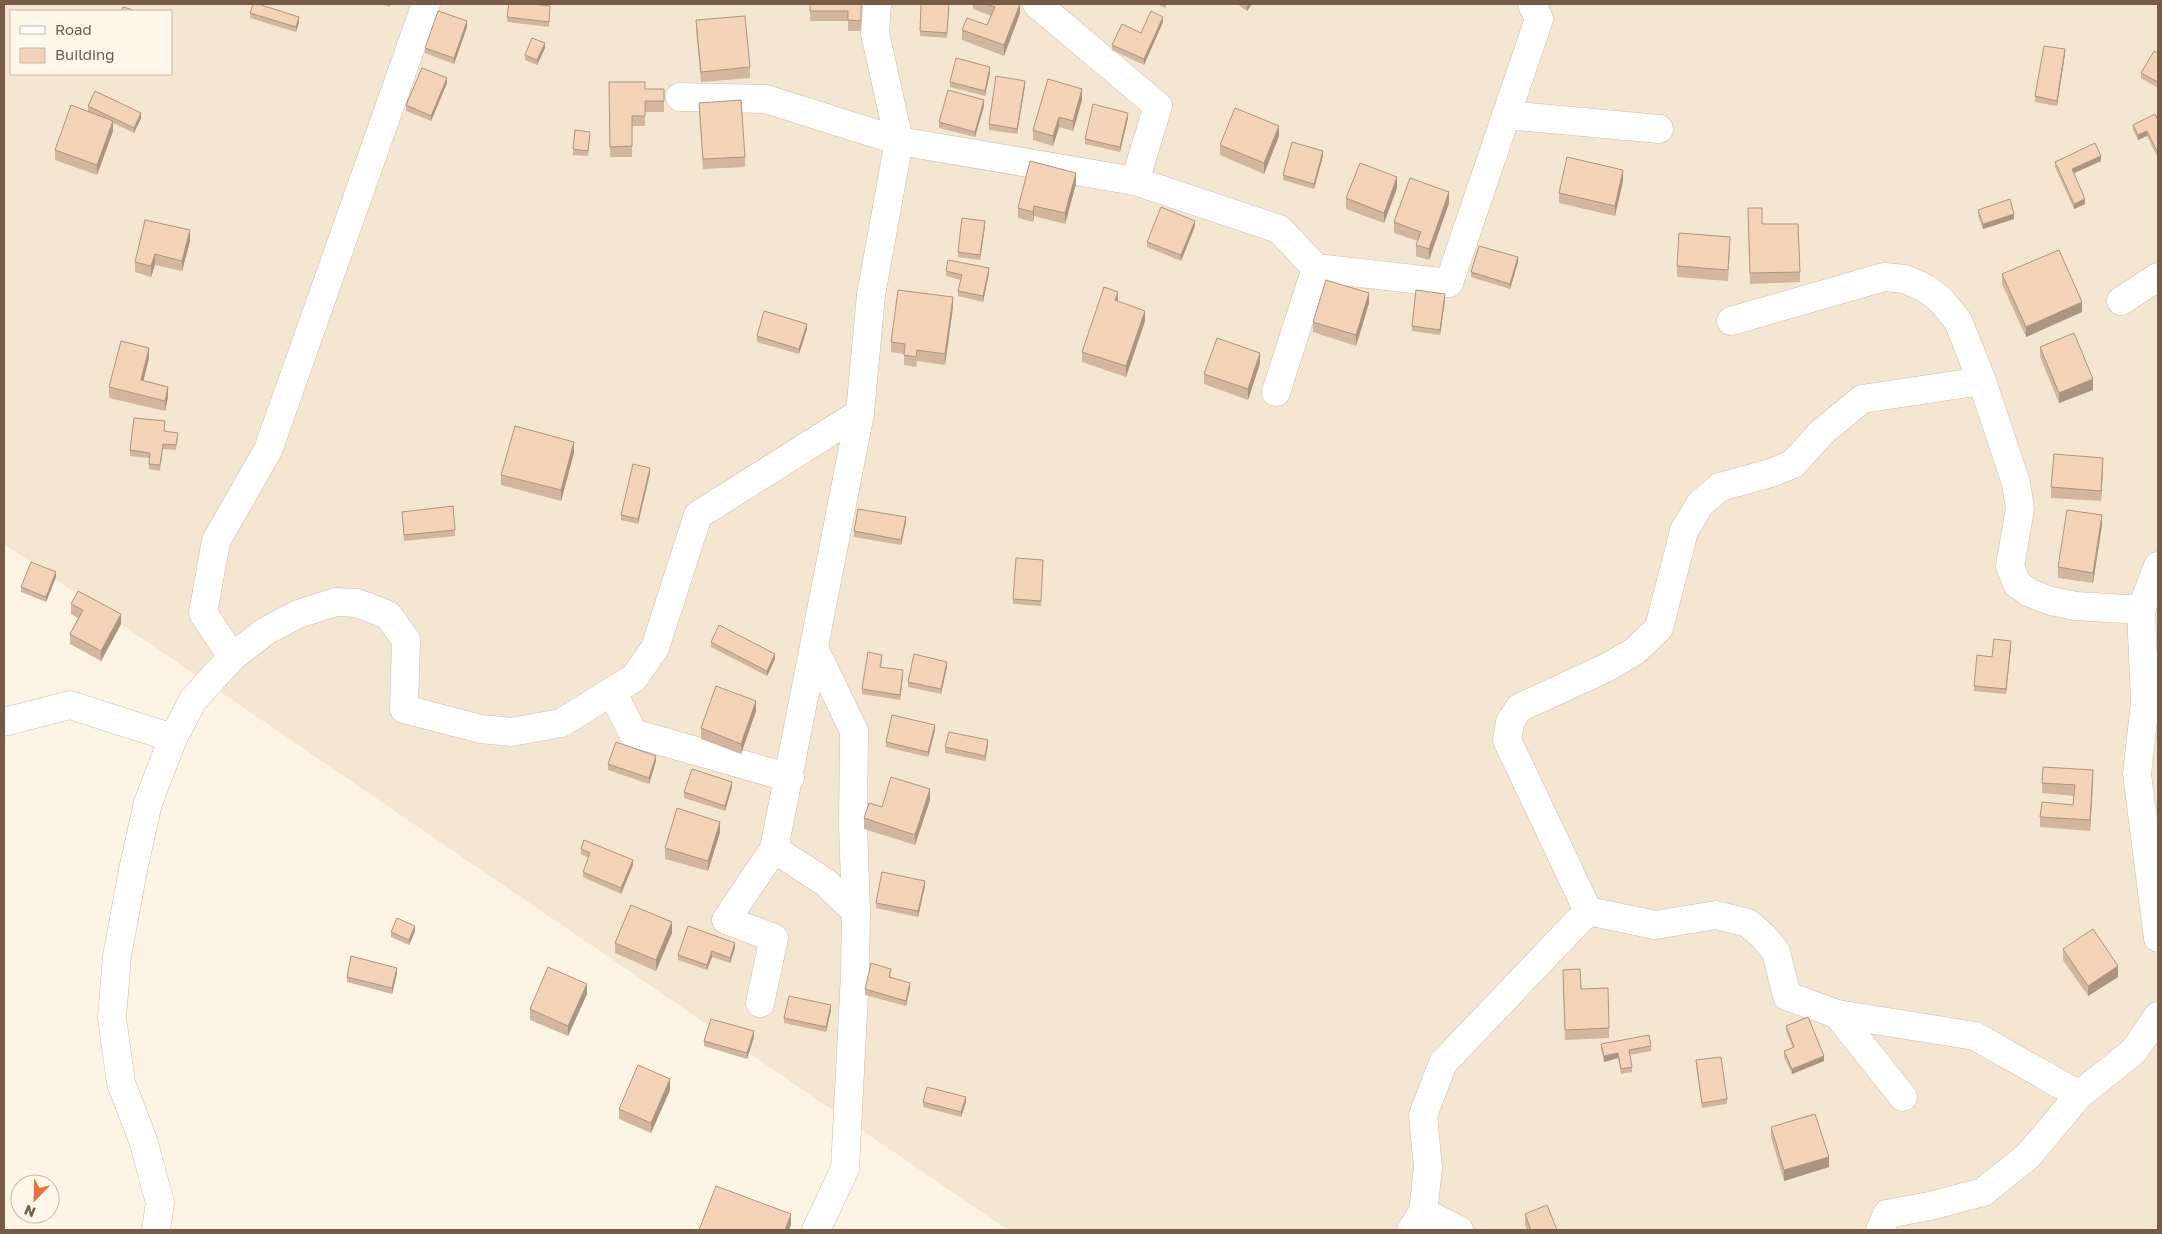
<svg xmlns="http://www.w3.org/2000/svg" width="2162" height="1234" font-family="'Golos Text',sans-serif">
<rect width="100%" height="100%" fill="#fdf4e3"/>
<path fill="#f5e6d1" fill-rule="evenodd" d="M4 4H2158V1230H1008L4 544ZM11 11H171V74H11Z"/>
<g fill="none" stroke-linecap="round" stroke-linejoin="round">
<defs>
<g id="street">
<path d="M1037 4 1158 106 1135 181"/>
<path d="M680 97 766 99 899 141 1135 181 1279 229 1316 268 1449 283 1539 19 1532 4"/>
<path d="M1506 115 1659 129"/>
<path d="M2121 301 2158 277"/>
<path d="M1731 321 1884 277 1905 279 1925 288 1941 300 1958 321 1982 381 2016 483 2020 509 2010 566 2017 584 2030 593 2051 601 2076 606 2141 610"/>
<path d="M1276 392 1316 268"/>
<path d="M2158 566 2141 610 2145 703 2137 774 2158 938"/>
<path d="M815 650 854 731 853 825 856 912"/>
<path d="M232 657 203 613 216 541 268 450 426 4"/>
<path d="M612 692 633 733 790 778"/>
<path d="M4 722 70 705 173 738"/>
<path d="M774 849 825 882 856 912 855 974 845 1169 816 1230"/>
<path d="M1588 911 1655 925 1716 915 1748 923 1764 937 1776 952 1787 996 1837 1014 1975 1036 2079 1095 2134 1051 2158 1016"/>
<path d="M760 1003 774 938 726 920 774 849 860 413 871 295 899 141 875 33 877 4"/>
<path d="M1837 1014 1903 1097"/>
<path d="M1423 1212 1459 1230"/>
<path d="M156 1230 160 1203 143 1140 121 1083 112 1018 117 956 133 870 148 803 173 738 193 700 232 657 266 631 298 614 336 602 357 603 388 615 406 640 404 709 481 729 511 732 561 723 634 678 655 648 698 515 860 413"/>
<path d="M1411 1230 1423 1212 1428 1168 1423 1115 1443 1063 1588 911 1507 740 1510 722 1519 708 1606 668 1635 651 1659 628 1684 531 1700 504 1720 487 1771 473 1793 464 1821 433 1862 399 1982 381"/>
<path d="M1880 1230 1887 1214 1930 1206 1983 1192 2028 1156 2079 1095"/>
</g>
</defs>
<use href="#street" stroke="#cfbca9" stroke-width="29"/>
<use href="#street" stroke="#fff" stroke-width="28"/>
</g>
<g fill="#d2b69f">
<path d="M380 4H391L390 7Z"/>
<path d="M810 4H861V31H848V21H810Z"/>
<path d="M921 4H949L947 38 920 36Z"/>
<path d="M973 4H1020V13L1004 56 962 40V30L987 25 991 16 973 9Z"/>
<path d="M1157 4H1167L1165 8Z"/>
<path d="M1237 4H1252L1247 11Z"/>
<path d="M550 12 549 27 507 22V17Z"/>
<path d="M250 13 299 22 296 32 250 18Z"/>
<path d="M696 20 750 67V78L701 82 696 30Z"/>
<path d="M1163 22 1144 65 1112 50V45Z"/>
<path d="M467 27 454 64 425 53V48Z"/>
<path d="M545 48 537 65 525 60V55Z"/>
<path d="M2158 53V88L2141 78V73Z"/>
<path d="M2065 54 2057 106 2035 102V96Z"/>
<path d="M990 73 985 96 950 87V82Z"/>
<path d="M609 82 645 89H664V112H645V126H632V157H610Z"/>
<path d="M447 83 431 121 406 111V105Z"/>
<path d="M1025 86 1017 134 989 130V124Z"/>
<path d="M1082 100 1073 131 1059 127 1053 146 1033 140V130Z"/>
<path d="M699 103 745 157V167L703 169Z"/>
<path d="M88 106 141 118 134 133 113 123V131L97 175 55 160V150L88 111Z"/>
<path d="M984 106 975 137 939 128V122Z"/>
<path d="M1128 118 1120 152 1085 144V139Z"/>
<path d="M2158 120V158L2147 136 2138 140 2133 130V125Z"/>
<path d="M1279 136 1264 174 1220 155V145Z"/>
<path d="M590 137 588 156 573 155V149Z"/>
<path d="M1323 156 1314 189 1283 180V175Z"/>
<path d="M2101 161 2074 173 2085 204 2074 209 2055 167V162Z"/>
<path d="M1623 181 1615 216 1559 203V193Z"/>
<path d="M1076 184 1065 224 1034 216 1033 222 1018 218V208Z"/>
<path d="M1397 188 1384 223 1346 209V198Z"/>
<path d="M1449 203 1429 260 1416 256V245L1418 241 1394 233V222Z"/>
<path d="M1978 210 2014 219 1983 229 1978 215Z"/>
<path d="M1748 218 1762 224 1800 272V282L1750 284Z"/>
<path d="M985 226 980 260 958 257V252Z"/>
<path d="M1195 226 1181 261 1147 247V242Z"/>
<path d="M190 241 182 271 155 265 151 277 135 272V262Z"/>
<path d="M1730 247 1728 281 1677 277V266Z"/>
<path d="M1518 262 1510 289 1471 277V272Z"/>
<path d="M946 271 989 273 983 302 958 296V291L961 280 946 276Z"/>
<path d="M2002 274 2082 312 2026 337 2002 284Z"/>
<path d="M1445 300 1440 335 1412 331V326Z"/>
<path d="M1118 301 1145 321 1126 377 1082 362V352Z"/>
<path d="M1369 303 1356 346 1313 332V322Z"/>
<path d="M953 307 945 365 917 361 916 367 904 365V354L891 352V342Z"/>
<path d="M807 329 799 354 757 342V336Z"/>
<path d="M2040 347 2093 390 2059 403 2040 357Z"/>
<path d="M149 358 143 381 168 397 165 411 109 398V387Z"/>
<path d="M1260 363 1248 400 1204 384V374Z"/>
<path d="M165 426 164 431 178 438 176 450 163 449 160 471 149 469V458L130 456V450Z"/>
<path d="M574 453 561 501 501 485V475Z"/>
<path d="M2103 469 2101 501 2051 498V487Z"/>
<path d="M650 473 638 524 621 520V515Z"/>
<path d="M402 512 455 530V536L404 541Z"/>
<path d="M906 522 901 545 854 537V531Z"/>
<path d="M2102 525 2093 583 2058 578V567Z"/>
<path d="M1043 565 1041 606 1013 604V599Z"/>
<path d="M56 577 46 602 21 592V587Z"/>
<path d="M71 604 121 624 101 661 70 644V634L78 618 71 614Z"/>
<path d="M711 642 775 659 767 676 711 647Z"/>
<path d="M2011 646 2006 694 1974 691V686Z"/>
<path d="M882 660 881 667 903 675 900 700 862 694V689Z"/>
<path d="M947 667 941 694 908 687V682Z"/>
<path d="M756 711 741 754 701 739V728Z"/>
<path d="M935 730 928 757 886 747V742Z"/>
<path d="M988 745 985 761 945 753V747Z"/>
<path d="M656 761 649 784 608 770V764Z"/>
<path d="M2093 781 2090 831 2040 827V817L2073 805 2074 796 2042 793V783Z"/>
<path d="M732 787 725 811 684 798V792Z"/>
<path d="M930 800 915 845 864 829V818Z"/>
<path d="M720 832 708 871 665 859V848Z"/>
<path d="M581 849 633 865 621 894 583 877V872L589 858 581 854Z"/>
<path d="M925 886 918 917 876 908V903Z"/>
<path d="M415 931 409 945 391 937V932Z"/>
<path d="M672 933 656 971 615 953V943Z"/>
<path d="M735 948 730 963 712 957 707 970 678 960V955Z"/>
<path d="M2063 949 2118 977 2088 996 2063 960Z"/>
<path d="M397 973 392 994 347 982V977Z"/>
<path d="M891 974 890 978 910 988 906 1006 865 995V989Z"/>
<path d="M1563 980 1581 989 1609 1028V1038L1565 1040Z"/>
<path d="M587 994 568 1036 530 1020V1009Z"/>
<path d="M831 1010 826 1032 784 1023V1018Z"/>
<path d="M1786 1026 1824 1061 1792 1074 1784 1057V1051L1793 1048 1786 1031Z"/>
<path d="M754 1037 747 1059 704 1046V1041Z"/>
<path d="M1601 1044 1651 1046V1051L1630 1055 1632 1067V1072L1621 1074 1618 1058 1604 1062 1601 1049Z"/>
<path d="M1696 1060 1727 1099V1104L1702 1108 1696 1065Z"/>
<path d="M670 1090 651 1133 619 1119V1109Z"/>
<path d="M923 1102H966L961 1117 923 1107Z"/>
<path d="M1771 1127 1829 1167 1784 1181 1771 1137Z"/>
<path d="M1525 1214 1557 1230H1527L1525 1224Z"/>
</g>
<g fill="#ab9482">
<path d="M1020 4V13L1004 56V45Z"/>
<path d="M1248 4H1252L1247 11V6Z"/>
<path d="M299 17V22L296 32V27Z"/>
<path d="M1163 17V22L1144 65V59Z"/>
<path d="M467 21V27L454 64V58Z"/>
<path d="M545 43V48L537 65V60Z"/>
<path d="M2065 49V54L2057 106V101Z"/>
<path d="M990 67V73L985 96V91Z"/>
<path d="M447 78V83L431 121V116Z"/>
<path d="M1025 81V86L1017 134V129Z"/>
<path d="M1082 89V100L1073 131V121Z"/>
<path d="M984 100V106L975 137V132Z"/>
<path d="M141 113V118L134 133V128Z"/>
<path d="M1128 113V118L1120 152V147Z"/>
<path d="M1059 117V127L1053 146V136Z"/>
<path d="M113 121V131L97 175V165Z"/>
<path d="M1279 126V136L1264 174V163Z"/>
<path d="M2147 131V136L2138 140V135Z"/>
<path d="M1323 151V156L1314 189V184Z"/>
<path d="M2101 156V161L2072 174V169Z"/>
<path d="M1623 170V181L1615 216V206Z"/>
<path d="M1076 173V184L1065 224V213Z"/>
<path d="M1397 177V188L1384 223V213Z"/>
<path d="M1449 192V203L1429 260V249Z"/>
<path d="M2085 199V204L2074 209V204Z"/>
<path d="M1034 206V216L1033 222V212Z"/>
<path d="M2014 214V219L1983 229V224Z"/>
<path d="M985 221V226L980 260V255Z"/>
<path d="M1195 221V226L1181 261V255Z"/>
<path d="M190 230V241L182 271V261Z"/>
<path d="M155 254V265L151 277V266Z"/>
<path d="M1518 257V262L1510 289V284Z"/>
<path d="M989 268V273L983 302V296Z"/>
<path d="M1118 292V302L1115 300Z"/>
<path d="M1369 293V303L1356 346V335Z"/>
<path d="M1445 294V300L1440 335V330Z"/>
<path d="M953 297V307L945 365V354Z"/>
<path d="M2082 302V312L2026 337V327Z"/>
<path d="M1145 311V321L1126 377V366Z"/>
<path d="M807 324V329L799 354V349Z"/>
<path d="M149 348V358L141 391V380Z"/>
<path d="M1260 353V363L1248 400V389Z"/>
<path d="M2093 379V390L2059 403V393Z"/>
<path d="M168 387V397L165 411V401Z"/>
<path d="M574 442V453L561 501V490Z"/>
<path d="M2103 458V469L2101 501V491Z"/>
<path d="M650 468V473L638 524V519Z"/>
<path d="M2102 515V525L2093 583V573Z"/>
<path d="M906 517V522L901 545V540Z"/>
<path d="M56 572V577L46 602V597Z"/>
<path d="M121 614V624L101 661V651Z"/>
<path d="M2011 641V646L2006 694V689Z"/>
<path d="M775 654V659L767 676V671Z"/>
<path d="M947 662V667L941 694V689Z"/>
<path d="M903 670V675L900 700V695Z"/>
<path d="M756 701V711L741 754V744Z"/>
<path d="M935 725V730L928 757V752Z"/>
<path d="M988 740V745L985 761V756Z"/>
<path d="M656 756V761L649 784V778Z"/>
<path d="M2093 770V781L2090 831V820Z"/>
<path d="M732 782V787L725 811V806Z"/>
<path d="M930 789V800L915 845V835Z"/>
<path d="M720 822V832L708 871V861Z"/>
<path d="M633 860V865L621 894V888Z"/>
<path d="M925 881V886L918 917V911Z"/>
<path d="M672 922V933L656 971V960Z"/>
<path d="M415 926V931L409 945V940Z"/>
<path d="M735 943V948L730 963V958Z"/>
<path d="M712 951V957L707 970V965Z"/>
<path d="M2118 966V977L2088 996V986Z"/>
<path d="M397 968V973L392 994V988Z"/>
<path d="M910 983V988L906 1006V1001Z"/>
<path d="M587 984V994L568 1036V1026Z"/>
<path d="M831 1005V1010L826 1032V1027Z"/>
<path d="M754 1031V1037L747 1059V1053Z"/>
<path d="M1618 1053V1058L1604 1062V1056Z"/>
<path d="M1824 1056V1061L1792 1074V1069Z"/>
<path d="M670 1079V1090L651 1133V1123Z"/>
<path d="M966 1097V1102L961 1117V1112Z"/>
<path d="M1829 1157V1167L1784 1181V1170Z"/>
<path d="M791 1214V1225L789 1230H785Z"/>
</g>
<g fill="#f4d4b9" stroke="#ab9482">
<path d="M253 4H258L299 17 296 27 250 13Z"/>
<path d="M509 4H533L550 6 549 22 507 17Z"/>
<path d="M810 4H861V21L848 20V11H810Z"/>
<path d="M921 4H949L947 33 920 31Z"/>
<path d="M986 4H1020L1004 45 962 30 967 18 987 25 995 7Z"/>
<path d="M123 7 136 11H122Z"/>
<path d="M438 11 467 21 454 58 425 48Z"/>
<path d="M1151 11 1163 17 1144 59 1112 45 1122 24 1141 33Z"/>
<path d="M745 16 750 67 701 72 696 20Z"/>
<path d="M532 38 545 43 537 60 525 55Z"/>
<path d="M2044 46 2065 49 2057 101 2035 96Z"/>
<path d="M2154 51 2158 53V82L2141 73Z"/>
<path d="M956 58 990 67 985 91 950 82Z"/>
<path d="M422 68 447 78 431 116 406 105Z"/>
<path d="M996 76 1025 81 1017 129 989 124Z"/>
<path d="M1048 79 1082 89 1073 121 1059 117 1053 136 1033 130Z"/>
<path d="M609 82H645V89H664V101H645V116H632V146L610 147Z"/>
<path d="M948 90 984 100 975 132 939 122Z"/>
<path d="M95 91 141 113 134 128 88 106Z"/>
<path d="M741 100 745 157 703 159 699 103Z"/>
<path d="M1093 104 1128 113 1120 147 1085 139Z"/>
<path d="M71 105 113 121 97 165 55 150Z"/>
<path d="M1235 108 1279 126 1264 163 1220 145Z"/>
<path d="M2155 114 2158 120V153L2147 131 2138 135 2133 125Z"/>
<path d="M575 130 590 132 588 151 573 149Z"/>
<path d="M1292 142 1323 151 1314 184 1283 175Z"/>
<path d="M2095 143 2101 156 2072 169 2085 199 2074 204 2055 162Z"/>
<path d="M1567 157 1623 170 1615 206 1559 193Z"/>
<path d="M1030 161 1076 173 1065 213 1034 206 1033 212 1018 208Z"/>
<path d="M1360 163 1397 177 1384 213 1346 198Z"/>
<path d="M1410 178 1449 192 1429 249 1416 245 1421 232 1394 222Z"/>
<path d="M2010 199 2014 214 1983 224 1978 210Z"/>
<path d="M1161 207 1195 221 1181 255 1147 242Z"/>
<path d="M1748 208H1762V224H1798L1800 272 1750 273Z"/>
<path d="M962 218 985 221 980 255 958 252Z"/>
<path d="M145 220 190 230 182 261 155 254 151 266 135 262Z"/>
<path d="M1679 233 1730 237 1728 270 1677 266Z"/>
<path d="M1479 246 1518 257 1510 284 1471 272Z"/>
<path d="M2059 250 2082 302 2026 327 2002 274Z"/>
<path d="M948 260 989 268 983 296 958 291 962 275 946 271Z"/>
<path d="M1326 280 1369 293 1356 335 1313 322Z"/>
<path d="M1104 287 1118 292 1115 300 1145 311 1126 366 1082 352Z"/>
<path d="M898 290 953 297 945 354 917 350 916 357 904 355 905 344 891 342Z"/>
<path d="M1416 290 1445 294 1440 330 1412 326Z"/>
<path d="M764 311 807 324 799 349 757 336Z"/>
<path d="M2074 333 2093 379 2059 393 2040 347Z"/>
<path d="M1217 338 1260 353 1248 389 1204 374Z"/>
<path d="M121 341 149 348 141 380 168 387 165 401 109 387Z"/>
<path d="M134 418 165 421 164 431 178 433 176 445 163 444 160 465 149 464 150 453 130 450Z"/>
<path d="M515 426 574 442 561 490 501 475Z"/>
<path d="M2054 454 2103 458 2101 491 2051 487Z"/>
<path d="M633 464 650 468 638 519 621 515Z"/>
<path d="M453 506 455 530 404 535 402 512Z"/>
<path d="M858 509 906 517 901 540 854 531Z"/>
<path d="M2067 510 2102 515 2093 573 2058 567Z"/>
<path d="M1016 558 1043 560 1041 601 1013 599Z"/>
<path d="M31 562 56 572 46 597 21 587Z"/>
<path d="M78 591 121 614 101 651 70 634 83 610 71 604Z"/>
<path d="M719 625 775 654 767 671 711 642Z"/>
<path d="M1994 639 2011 641 2006 689 1974 686 1977 655 1992 657Z"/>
<path d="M868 652 882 655 880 667 903 670 900 695 862 689Z"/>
<path d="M914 654 947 662 941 689 908 682Z"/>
<path d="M716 686 756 701 741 744 701 728Z"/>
<path d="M892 715 935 725 928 752 886 742Z"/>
<path d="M949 732 988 740 985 756 945 747Z"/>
<path d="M616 742 656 756 649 778 608 764Z"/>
<path d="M2043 767 2093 770 2090 820 2040 817 2042 802 2073 805 2075 785 2042 783Z"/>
<path d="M692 769 732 782 725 806 684 792Z"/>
<path d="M891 777 930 789 915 835 864 818 869 803 882 807Z"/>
<path d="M677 808 720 822 708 861 665 848Z"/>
<path d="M584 840 633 860 621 888 583 872 590 853 581 849Z"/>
<path d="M882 872 925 881 918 911 876 903Z"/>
<path d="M631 905 672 922 656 960 615 943Z"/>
<path d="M397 918 415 926 409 940 391 932Z"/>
<path d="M688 926 735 943 730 958 712 951 707 965 678 955Z"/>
<path d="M2093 929 2118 966 2088 986 2063 949Z"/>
<path d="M351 956 397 968 392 988 347 977Z"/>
<path d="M871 963 891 969 889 977 910 983 906 1001 865 989Z"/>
<path d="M548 967 587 984 568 1026 530 1009Z"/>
<path d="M1580 969 1581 989 1608 988 1609 1028 1565 1030 1563 970Z"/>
<path d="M789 996 831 1005 826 1027 784 1018Z"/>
<path d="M1808 1017 1824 1056 1792 1069 1784 1051 1794 1047 1786 1026Z"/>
<path d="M711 1019 754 1031 747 1053 704 1041Z"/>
<path d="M1649 1035 1651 1046 1629 1050 1632 1067 1621 1069 1618 1053 1604 1056 1601 1044Z"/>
<path d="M1721 1057 1727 1099 1702 1103 1696 1060Z"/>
<path d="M638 1065 670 1079 651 1123 619 1109Z"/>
<path d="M927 1087 966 1097 961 1112 923 1102Z"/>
<path d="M1815 1114 1829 1157 1784 1170 1771 1127Z"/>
<path d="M716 1186 791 1214 785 1230H699Z"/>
<path d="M1547 1205 1557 1230H1531L1525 1214Z"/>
</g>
<rect width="2162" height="1234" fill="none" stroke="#765b48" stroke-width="10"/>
<rect x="10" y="10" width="162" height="65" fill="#fff8ea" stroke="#c8b9a9"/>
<rect x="20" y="26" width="25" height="8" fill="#ffffff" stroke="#c8b9a9"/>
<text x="55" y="35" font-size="15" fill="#765b48">Road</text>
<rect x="20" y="48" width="25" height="15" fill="#f4d4b9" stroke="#c8b9a9"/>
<text x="55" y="60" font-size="15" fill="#765b48">Building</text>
<g transform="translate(35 1199) rotate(203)"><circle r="24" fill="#fff8ea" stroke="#c8b9a9"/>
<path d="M0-4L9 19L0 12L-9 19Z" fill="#ec7243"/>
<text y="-8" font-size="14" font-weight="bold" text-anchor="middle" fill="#765b48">N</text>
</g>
</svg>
